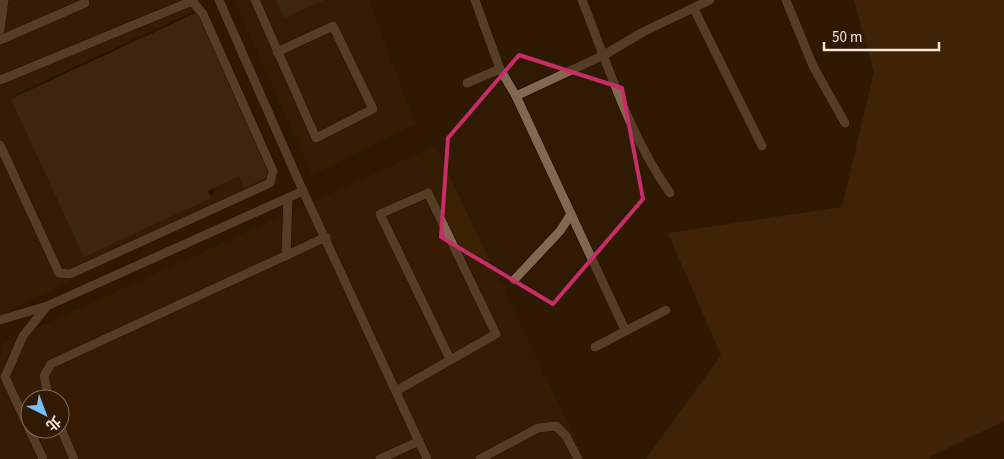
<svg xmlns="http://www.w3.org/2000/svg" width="1004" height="459" font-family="'Source Sans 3','Noto Sans TC',sans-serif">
<defs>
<filter id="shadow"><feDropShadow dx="4.5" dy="-4.5" stdDeviation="0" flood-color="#0009"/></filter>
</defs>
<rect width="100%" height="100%" fill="#301a03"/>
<g fill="#3d2103" fill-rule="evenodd">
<path d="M0 0H201L279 182 0 314Z"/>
<path d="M234 0H369L415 124 312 175Z"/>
<path d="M435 146 585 459H0V358L4 343ZM30 399H60V429H30Z"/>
</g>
<path fill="#502f0a" d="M854 0H1004V421L931 456 930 459H646L721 355 668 233 842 207 874 72Z"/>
<g fill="#4d351e" filter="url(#shadow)">
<path d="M276 0H324L284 18Z"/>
<path d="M200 11 274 174 244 188 239 176 207 191 211 198 84 257 11 99Z"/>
</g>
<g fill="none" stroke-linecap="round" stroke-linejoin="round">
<defs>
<g id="service">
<path d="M219 0 303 191 427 459"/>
<path d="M255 0 316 138 373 109 333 26 277 52"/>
<path d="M475 0 500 69 516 96 625 330"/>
<path d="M582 0C608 65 629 135 670 193"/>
<path d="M786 0 813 66 845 123"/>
<path d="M694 9 762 146"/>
<path d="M0 30 4 0"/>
<path d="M0 40 85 3"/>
<path d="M0 80 192 1 203 14 273 171 270 183 70 274 59 273 0 145"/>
<path d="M467 83 500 69"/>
<path d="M516 96 604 55 643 32 710 0"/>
<path d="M286 256 288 198"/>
<path d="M514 280 560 231 571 214"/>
<path d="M0 320 47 306"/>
<path d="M595 347 666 310"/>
<path d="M396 391 496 334 428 193 380 214 450 359"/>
<path d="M49 399 44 376 51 364 326 237"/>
<path d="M60 426 74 459"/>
<path d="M43 459 5 377 23 336 47 306 303 191"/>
<path d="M380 459 419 441"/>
<path d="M480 459 538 428 556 426 566 436 578 459"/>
</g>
</defs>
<use href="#service" stroke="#170400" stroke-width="10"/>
<use href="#service" stroke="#836850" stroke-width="9"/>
</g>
<path d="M0 0H1004V459H0ZM519 55 622 88 643 199 553 304 441 237 448 138Z" fill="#301a03" fill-opacity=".55" fill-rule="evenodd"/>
<path fill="none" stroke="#c72d68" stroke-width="4" stroke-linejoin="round" d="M519 55 622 88 643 199 553 304 441 237 448 138Z"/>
<g transform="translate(45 414) rotate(138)"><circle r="24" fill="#301a03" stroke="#7f6c59"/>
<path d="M0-4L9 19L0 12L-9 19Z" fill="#78bff7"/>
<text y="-8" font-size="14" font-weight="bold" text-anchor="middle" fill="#f6e7d9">北</text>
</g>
<path d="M824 42v8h115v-8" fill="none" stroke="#f6e7d9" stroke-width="2.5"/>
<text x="832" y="42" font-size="15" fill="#f6e7d9" stroke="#301a03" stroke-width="4" paint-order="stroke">50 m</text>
</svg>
